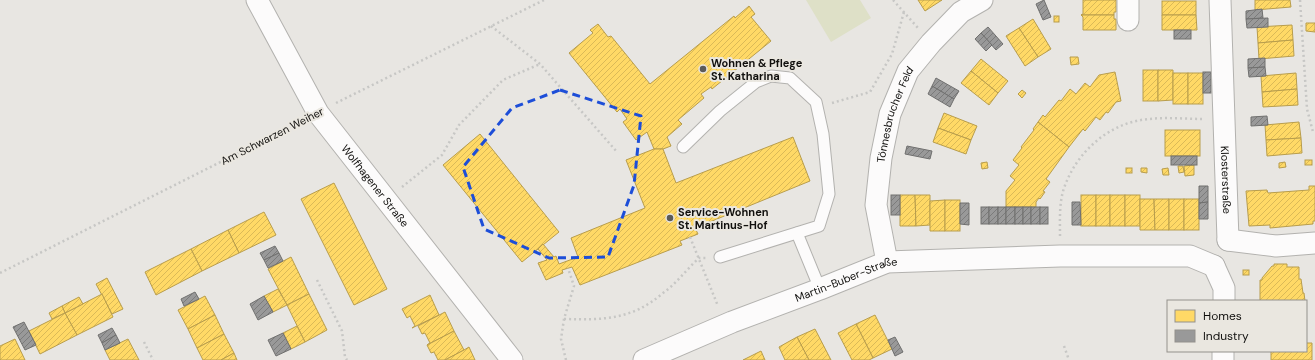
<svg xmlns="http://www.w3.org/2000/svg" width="1315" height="360" font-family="'DM Sans',sans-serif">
<defs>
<pattern id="homes-hatch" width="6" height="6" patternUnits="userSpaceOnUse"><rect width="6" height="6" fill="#ffd966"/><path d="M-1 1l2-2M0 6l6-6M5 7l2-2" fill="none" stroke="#dab957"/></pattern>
<pattern id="industry-hatch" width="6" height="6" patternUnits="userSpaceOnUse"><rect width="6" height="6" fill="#999"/><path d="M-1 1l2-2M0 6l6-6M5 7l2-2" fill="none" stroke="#7b7b7b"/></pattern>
</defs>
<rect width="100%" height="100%" fill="#e8e6e2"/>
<path fill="#dee0c7" d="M806 0H860L871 18 831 42Z"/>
<g fill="url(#homes-hatch)" stroke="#b89d4c">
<path d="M918 0H942L925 11Z"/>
<path d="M1083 0H1116V12H1114V15H1081L1083 14Z"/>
<path d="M1255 0H1290L1291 7 1255 10Z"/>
<rect x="1162" y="1" width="34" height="14"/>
<path d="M749 6 755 14 751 17 771 41 712 89 711 87 701 94 704 98 678 120 682 124 667 137 671 146 663 149H654L647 132 636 140 623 122 627 119 620 109 617 112 569 53 593 33 590 30 598 24 608 37 611 36 650 84 734 16 735 18Z"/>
<path d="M1081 15H1114V19H1116V30H1083V17Z"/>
<path d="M1162 15H1196L1197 30H1162Z"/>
<rect x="1054" y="16" width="5" height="6"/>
<path d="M1033 19 1051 49 1038 57 1019 28Z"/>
<path d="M1306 23H1315V32L1306 31Z"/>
<path d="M1292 25 1293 40 1258 43 1257 27Z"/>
<path d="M1019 28 1038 57 1025 66 1006 36Z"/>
<path d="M1293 40 1294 56 1259 59 1258 43Z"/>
<path d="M1070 57H1078L1079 64 1071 65Z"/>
<path d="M981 59 1008 81 998 93 971 71Z"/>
<rect x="1143" y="70" width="15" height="31"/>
<path d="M1158 70H1173V100L1158 101Z"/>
<path d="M971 71 998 93 989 105 961 83Z"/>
<path d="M1115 72 1121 101 1116 102 1108 113 1106 112 1100 120 1096 117 1085 131 1083 129 1069 147 1038 122 1043 115 1045 117 1059 100 1061 101 1070 89 1076 94 1085 83 1090 87 1099 75Z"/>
<rect x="1173" y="73" width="15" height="31"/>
<rect x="1188" y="73" width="15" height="31"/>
<path d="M1296 73 1297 89 1262 92 1261 76Z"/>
<path d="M1297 89 1298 105 1263 107 1262 92Z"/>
<path d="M1022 90 1026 93 1022 98 1018 94Z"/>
<path d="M944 113 977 126 971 140 938 128Z"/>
<path d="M1038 122 1069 147 1046 179 1050 182 1043 191 1045 192 1040 199 1039 198 1036 202V207H1006V191L1015 180 1010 176 1019 165 1013 160 1022 148 1021 147 1034 130 1033 129Z"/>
<path d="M1299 122 1301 138 1266 140 1265 125Z"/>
<path d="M938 128 971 140 966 154 933 142Z"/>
<rect x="1165" y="130" width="35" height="26"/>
<path d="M480 134 559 232 522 262 443 165Z"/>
<path d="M793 137 810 181 695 228 698 234 680 241 682 245 580 285 572 267 562 270 563 273 546 280 538 263 547 260 538 249 543 244 554 257 556 256 559 264 578 257 571 238 645 208 626 160 654 149H663L676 183Z"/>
<path d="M1301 138 1302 153 1267 156 1266 140Z"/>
<rect x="1305" y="160" width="7" height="5"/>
<path d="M987 162 988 168 982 169 981 163Z"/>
<path d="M1285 162 1286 167 1279 168V163Z"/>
<path d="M1194 165V175L1185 176 1184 166Z"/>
<path d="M1178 166H1183L1184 172 1179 173Z"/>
<rect x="1126" y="168" width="6" height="5"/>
<path d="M1141 168H1147V173L1141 172Z"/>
<path d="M1168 168 1169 175H1163L1162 169Z"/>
<path d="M334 183 387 289 354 305 301 199Z"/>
<path d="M1309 186H1315V221H1313V224L1270 228V225L1249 226 1246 191 1267 190 1268 193 1309 190Z"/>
<path d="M900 195H915L916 226H900Z"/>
<path d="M915 195H930V225L916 226Z"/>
<rect x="1081" y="195" width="15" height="31"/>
<rect x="1096" y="195" width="14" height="31"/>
<rect x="1110" y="195" width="15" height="31"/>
<rect x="1125" y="195" width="15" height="31"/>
<path d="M1140 199H1154L1155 230H1140Z"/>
<path d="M1154 199H1169V230H1155Z"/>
<rect x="1169" y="199" width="15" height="31"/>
<rect x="1184" y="199" width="15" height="31"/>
<path d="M945 200V231H930V201Z"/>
<rect x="945" y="200" width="15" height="31"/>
<path d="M264 212 276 235 239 253 228 230Z"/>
<path d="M228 230 239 253 202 271 191 249Z"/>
<path d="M191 249 202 271 156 295 145 272Z"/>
<path d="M291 257 309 294 287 305 268 269Z"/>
<path d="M1274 264H1287V267H1299V279H1301L1303 293H1304L1305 301H1260V280H1262V278L1272 266H1274Z"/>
<rect x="1243" y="270" width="6" height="5"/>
<path d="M107 278 123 309 112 314 96 284Z"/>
<path d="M278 289 287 305 273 312 264 296Z"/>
<path d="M102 294 113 317 77 335 65 313Z"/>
<path d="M309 294 327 330 305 342 287 305Z"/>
<path d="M430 295 439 315 412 328 415 326 410 316 407 318 402 309Z"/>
<path d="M205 296 215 315 188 329 178 310Z"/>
<path d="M79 297 83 304 65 313 62 306Z"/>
<path d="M62 306 65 313 52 319 49 313Z"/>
<path d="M445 312 454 331 427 345 430 343 425 333 422 334 418 326Z"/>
<path d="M65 313 77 335 40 354 29 331Z"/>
<path d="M215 315 224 334 197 348 188 329Z"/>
<path d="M875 315 892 349 873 358 856 324Z"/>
<path d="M856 324 873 358 869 360H852L838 333Z"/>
<path d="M297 326 305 342 291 349 283 333Z"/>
<path d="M815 329 831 360H809L797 337Z"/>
<path d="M454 331 464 350 445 360H438L434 352 431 353 427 345Z"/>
<path d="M224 334 234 353 221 360H203L197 348Z"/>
<path d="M797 337 809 360H785L779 347Z"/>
<path d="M15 339 25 360H0V346Z"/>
<path d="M128 339 139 360H110L105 350Z"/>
<path d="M1306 343H1312V360H1271V351H1306Z"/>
<path d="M469 347 475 360H445L464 350Z"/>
<path d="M761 351 765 360H743Z"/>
<path d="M234 353 237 360H221Z"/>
</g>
<g fill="url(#industry-hatch)" stroke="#70706f">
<path d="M1044 0 1051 17 1043 20 1036 4Z"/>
<path d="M1262 9 1263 18 1246 19V11Z"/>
<path d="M1268 18V27L1247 28 1246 19Z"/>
<path d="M988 27 1003 44 996 50 981 33Z"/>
<rect x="1174" y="30" width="17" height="9"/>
<path d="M981 33 992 45 986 51 975 39Z"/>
<path d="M1265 58V67L1248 68V59Z"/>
<path d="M1265 67 1266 76 1249 77 1248 68Z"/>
<rect x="1203" y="72" width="8" height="21"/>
<path d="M936 78 959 91 954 99 932 86Z"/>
<path d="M932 86 954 99 950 107 928 94Z"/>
<path d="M1267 116 1268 125 1251 126V117Z"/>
<path d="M907 146 932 151 930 159 905 154Z"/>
<rect x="1171" y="156" width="26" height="9"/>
<path d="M1199 186H1208V202L1199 203Z"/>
<rect x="891" y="195" width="9" height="20"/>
<path d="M1072 202H1080L1081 225H1072Z"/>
<path d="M1208 202V219H1199V203Z"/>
<path d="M960 203H969V225L960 224Z"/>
<rect x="981" y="207" width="8" height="17"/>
<rect x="989" y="207" width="9" height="17"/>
<rect x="998" y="207" width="8" height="17"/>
<rect x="1006" y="207" width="9" height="17"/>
<rect x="1015" y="207" width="8" height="17"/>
<rect x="1023" y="207" width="8" height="17"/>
<rect x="1031" y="207" width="9" height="17"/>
<rect x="1040" y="207" width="8" height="17"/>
<path d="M275 246 279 253 264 260 260 253Z"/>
<path d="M279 253 283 261 268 268 264 260Z"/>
<path d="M195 292 199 299 184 306 181 299Z"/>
<path d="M264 296 273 312 258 320 250 304Z"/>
<path d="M24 322 36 345 25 350 13 327Z"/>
<path d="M112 328 116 335 102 343 98 335Z"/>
<path d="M283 333 291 349 276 356 268 340Z"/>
<path d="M116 335 120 343 105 350 102 343Z"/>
<path d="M895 337 903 352 895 356 888 340Z"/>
</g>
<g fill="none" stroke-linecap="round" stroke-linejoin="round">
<defs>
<g id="lane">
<path d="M683 147 720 111 756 82 771 76 790 78 816 102 823 134 829 194 819 226 720 257"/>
<path d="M797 233 820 289"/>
</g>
<g id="street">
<path id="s1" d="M257 0 318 113 512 360"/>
<path id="s2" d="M1220 0 1228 240"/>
<path d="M1128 20V0"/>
<path d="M1228 240 1276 246 1315 243"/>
<path id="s3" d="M887 262 876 205 881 158 890 114 908 71 931 43 961 12 982 0"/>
<path d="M1214 266 1224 288V301"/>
<path id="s4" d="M644 360 732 322 820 289 887 262 1060 256H1190L1214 266"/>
<path d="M1223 360V351"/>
</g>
</defs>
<use href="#lane" stroke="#b3b2af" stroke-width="13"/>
<use href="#street" stroke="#b3b2af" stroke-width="23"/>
<g stroke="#c7c7c5" stroke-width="2.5" stroke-dasharray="2 3" stroke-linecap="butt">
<path d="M893 0 918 28"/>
<path d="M1300 0 1307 109 1313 132"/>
<path d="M491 26 540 64 617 152"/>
<path d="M336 103 544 0"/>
<path d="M832 103 870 92 892 54 904 12"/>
<path d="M402 187 442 155 459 125 503 80 540 64"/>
<path d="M1060 236C1060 220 1059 203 1064 188 1077 151 1110 122 1149 119 1167 117 1186 119 1204 119"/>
<path d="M690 237 718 306"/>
<path d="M0 273 300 122"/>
<path d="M317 280 342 331 345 357 347 360"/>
<path d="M564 319C603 320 632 320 663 293 676 284 687 269 699 258H706"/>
<path d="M144 342 153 360"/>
<path d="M1064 346 1069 360"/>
<path d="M566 360 561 339 564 319 574 286 568 268"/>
</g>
<use href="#lane" stroke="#fcfbfb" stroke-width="11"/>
<use href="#street" stroke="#fcfbfb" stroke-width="21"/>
</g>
<path fill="none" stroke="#1d4ed8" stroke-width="3" stroke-dasharray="8 5" stroke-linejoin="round" d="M560 90 641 116 634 185 608 257 549 258 484 229 463 167 512 108Z"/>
<g fill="#5c5b58" stroke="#eae7e0" stroke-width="1.5">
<circle cx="703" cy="69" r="4"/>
<circle cx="670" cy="218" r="4"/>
</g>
<g text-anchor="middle" stroke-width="4" stroke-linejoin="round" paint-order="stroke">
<g font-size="11" font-weight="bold" fill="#11100e" stroke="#eae7e0" text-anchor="start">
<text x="711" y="67">Wohnen &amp; Pflege<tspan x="711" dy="13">St. Katharina</tspan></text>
<text x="678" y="216">Service-Wohnen<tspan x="678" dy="13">St. Martinus-Hof</tspan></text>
</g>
<g font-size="11" fill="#11100e" stroke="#eae7e0">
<text dy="4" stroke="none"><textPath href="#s3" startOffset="151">Tönnesbrucher Feld</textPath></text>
<text transform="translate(272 136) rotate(-27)" y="4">Am Schwarzen Weiher</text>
<text dy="4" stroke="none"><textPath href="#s2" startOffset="180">Klosterstraße</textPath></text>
<text dy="4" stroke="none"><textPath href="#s1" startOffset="221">Wolfhagener Straße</textPath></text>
<text dy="4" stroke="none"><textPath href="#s4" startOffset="218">Martin-Buber-Straße</textPath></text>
</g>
</g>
<rect x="1167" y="300" width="140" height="52" fill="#eae7e0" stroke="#93918c"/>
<rect x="1175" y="310" width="20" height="12" fill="#ffd966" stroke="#93918c"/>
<text x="1203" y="320" font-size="12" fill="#11100e">Homes</text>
<rect x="1175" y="330" width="20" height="12" fill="#999999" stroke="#93918c"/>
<text x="1203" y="340" font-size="12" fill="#11100e">Industry</text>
</svg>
